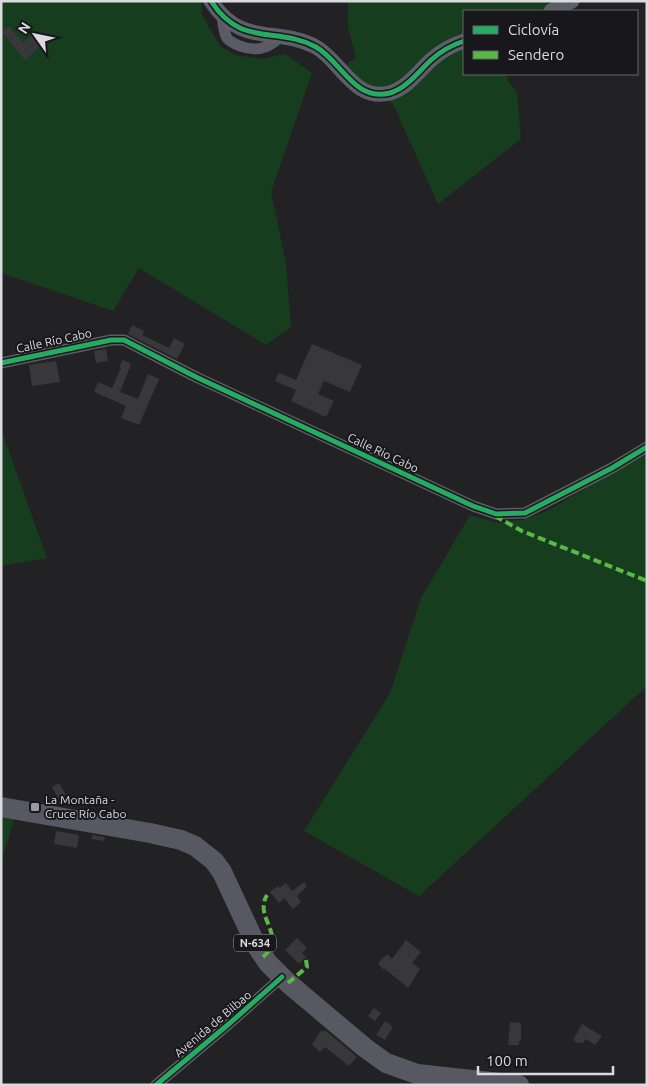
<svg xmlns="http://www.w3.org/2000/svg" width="648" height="1086" font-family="Ubuntu,sans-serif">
<rect width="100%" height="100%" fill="#222225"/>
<g fill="#163d1d">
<path d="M1 1H201L202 15 220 46 235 55 262 59 285 54 312 73 271 192 286 263 291 327 266 345 139 268 113 311 1 273Z"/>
<path d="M348 1H556L539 11H464V74H507V80L517 92 521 139 438 204 394 106 376 87 354 78 345 66 356 57 348 27Z"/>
<path d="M1 429 47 558 1 566Z"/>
<path d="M647 452V686L419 896 304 831 390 693 421 598 470 515 498 523 526 519 549 510Z"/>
<path d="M1 812 15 816 1 863Z"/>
</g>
<g fill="#38383a">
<path d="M9 26 23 43 36 32 45 42 25 60 2 32Z"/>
<path d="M132 325 144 331 142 335 169 348 174 338 185 344 177 359 128 334Z"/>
<path d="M312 344 362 365 350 392 324 381 318 394 334 401 326 417 291 401 296 390 275 381 279 373 296 380Z"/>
<path d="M106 349 108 361 96 363 94 351Z"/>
<path d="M124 360 131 364 120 392 138 399 148 374 159 379 139 425 121 418 126 406 94 392 98 382 112 388 121 368 119 367 122 361Z"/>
<path d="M56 361 60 382 32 386 29 365Z"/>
<path d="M59 783 66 795 59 799 52 787Z"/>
<path d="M56 831 79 835 77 848 54 844Z"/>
<path d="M92 835 105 837 104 841 92 839Z"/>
<path d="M304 882 307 886 297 896 301 902 293 909 284 898 279 903 270 892 278 886 279 888 286 883 292 891Z"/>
<path d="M297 938 307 948 302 953 306 957 299 964 285 950Z"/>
<path d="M406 940 421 952 412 963 420 969 408 988 384 968 383 970 378 963 387 954 392 959Z"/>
<path d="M374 1008 381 1013 375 1021 368 1016Z"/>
<path d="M385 1021 393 1027 385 1040 376 1035Z"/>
<path d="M510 1022 521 1023V1041H519V1045H508Z"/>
<path d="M582 1024 602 1036 595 1045 586 1039 583 1043 580 1042 579 1044 573 1040Z"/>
<path d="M321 1030 323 1032 325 1030 357 1057 349 1066 325 1047 320 1052 312 1045Z"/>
</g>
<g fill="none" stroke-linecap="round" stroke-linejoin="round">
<g stroke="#5b5b66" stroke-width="11">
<path d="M222 15C223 22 223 31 227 38 230 42 235 44 240 46 256 52 268 49 280 37"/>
<path d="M1 363 111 340H124L196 377 473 506 496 514 525 513 612 468 647 447"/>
<path d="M156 1085 230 1023 282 977"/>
</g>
<g stroke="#5e5e6a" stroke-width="15">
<path d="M211 1C241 48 277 26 316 47 341 61 354 102 390 93 407 88 419 71 431 60 441 51 452 45 464 41"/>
<path d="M551 11 572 1"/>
</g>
<path stroke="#585862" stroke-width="20" d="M1 807 150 833 181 840 195 846 214 861 222 872 256 945 268 963 288 983 364 1047 386 1063 417 1074 519 1085"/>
<g stroke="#58b947" stroke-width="4" stroke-dasharray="8 4" stroke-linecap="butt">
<path d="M495 516 522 531 647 581"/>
<path d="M263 957C288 935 253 918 267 895"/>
<path d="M288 983 307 967 306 960"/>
</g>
<defs>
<g id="cycleway">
<path d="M211 1C241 48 277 26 316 47 341 61 354 102 390 93 407 88 419 71 431 60 441 51 452 45 464 41"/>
<path d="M1 363 111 340H124L196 377 473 506 496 514 525 513 612 468 647 447"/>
<path d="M156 1085 230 1023 282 977"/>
</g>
</defs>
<use href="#cycleway" stroke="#18181c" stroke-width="8"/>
<use href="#cycleway" stroke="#26ab63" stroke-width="5"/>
</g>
<rect fill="#9a9a9e" stroke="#18181c" stroke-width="2" x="30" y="802" width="10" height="10" rx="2.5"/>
<g text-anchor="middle" stroke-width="4" stroke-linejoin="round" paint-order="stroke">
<rect fill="#18181c" stroke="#a0a0a4" stroke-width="1" x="234" y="934.5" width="42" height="17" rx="4"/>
<g font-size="11" font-weight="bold" fill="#dbdbdf">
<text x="255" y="947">N-634</text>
</g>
<g font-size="12" fill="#dbdbdf" stroke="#18181c">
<text transform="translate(54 341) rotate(-12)" y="4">Calle Río Cabo</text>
<text transform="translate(383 453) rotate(25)" y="4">Calle Rio Cabo</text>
<text transform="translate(213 1024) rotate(-40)" y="4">Avenida de Bilbao</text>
</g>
<g font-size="12" fill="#dbdbdf" stroke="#18181c" text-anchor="start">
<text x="45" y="804">La Montaña -<tspan x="45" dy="14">Cruce Río Cabo</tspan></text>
</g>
</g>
<rect width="648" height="1086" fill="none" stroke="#dbdbdf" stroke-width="5"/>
<rect x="463" y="10" width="175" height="65" fill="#18181c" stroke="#66666a"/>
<rect x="473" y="26" width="25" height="8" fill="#26ab63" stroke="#66666a"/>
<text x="508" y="35" font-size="15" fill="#dbdbdf">Ciclovía</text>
<rect x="473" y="51" width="25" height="8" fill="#58b947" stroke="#66666a"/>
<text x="508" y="60" font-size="15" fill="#dbdbdf">Sendero</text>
<g transform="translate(35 35) rotate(303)" stroke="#18181c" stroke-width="4" paint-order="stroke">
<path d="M0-4L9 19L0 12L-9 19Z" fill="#dbdbdf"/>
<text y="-8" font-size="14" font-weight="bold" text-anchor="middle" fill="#dbdbdf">N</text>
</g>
<path d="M478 1066v8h135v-8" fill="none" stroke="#dbdbdf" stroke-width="2.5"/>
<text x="486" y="1066" font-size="15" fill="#dbdbdf" stroke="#18181c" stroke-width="4" paint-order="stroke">100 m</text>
</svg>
